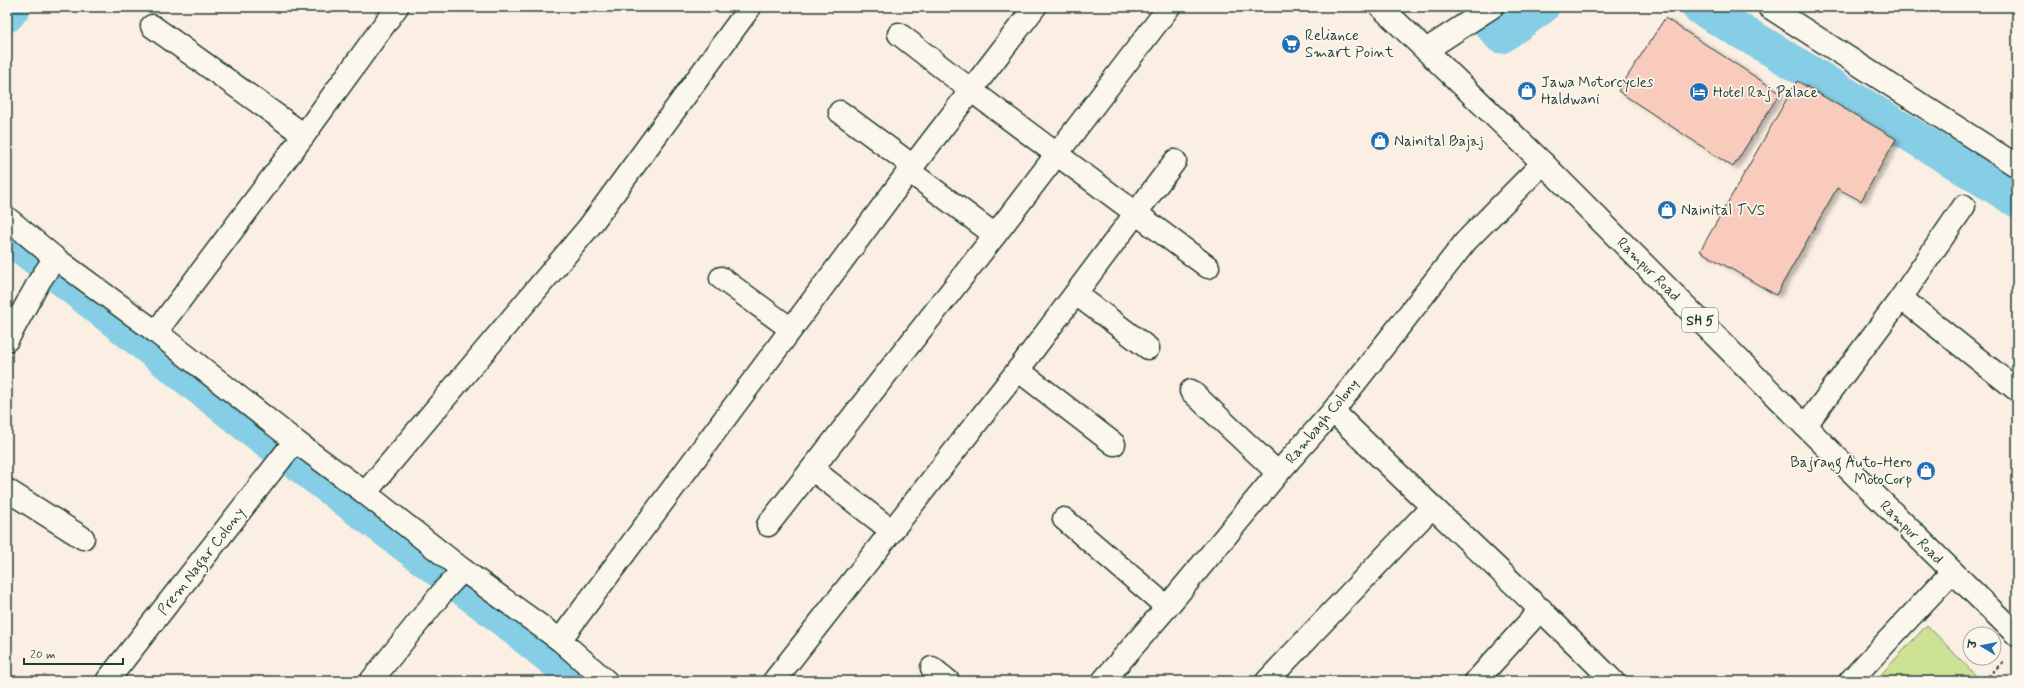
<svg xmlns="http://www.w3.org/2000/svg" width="2024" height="688" font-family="Mynerve,'Playpen Sans Deva',sans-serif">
<defs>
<filter id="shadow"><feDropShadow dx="4.5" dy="2.5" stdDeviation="2" flood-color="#0004"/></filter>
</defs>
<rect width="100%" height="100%" fill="#fbeee2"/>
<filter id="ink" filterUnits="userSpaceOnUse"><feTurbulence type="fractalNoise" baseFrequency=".025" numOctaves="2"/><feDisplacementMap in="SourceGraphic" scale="8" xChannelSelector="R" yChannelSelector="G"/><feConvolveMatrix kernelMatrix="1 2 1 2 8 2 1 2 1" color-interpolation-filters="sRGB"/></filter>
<g filter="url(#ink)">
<path fill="#cee296" stroke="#769065" d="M1927 625 1981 681H1875Z"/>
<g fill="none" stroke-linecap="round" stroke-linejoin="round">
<g stroke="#85cee5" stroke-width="35">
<path d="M1476 7 1501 36 1542 7"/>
<path d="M1699 7 1768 47 2017 200"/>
<path d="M7 15 13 7"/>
<path d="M7 235 247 425 492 610 580 681"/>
</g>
</g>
<g fill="#f9cbbc" stroke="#1f3d34" filter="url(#shadow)">
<path d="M1665 18 1780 93 1733 167 1618 91Z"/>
<path d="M1797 81 1896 139 1861 201 1837 188 1776 295 1700 251Z"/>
</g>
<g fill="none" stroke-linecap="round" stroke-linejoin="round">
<defs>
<g id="minor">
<path d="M1769 7 2017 166"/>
<path d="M152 26 304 135"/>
<path d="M899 34 972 91 1208 267"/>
<path d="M1426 50 1492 7"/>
<path d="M840 112 913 166"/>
<path d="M909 171 995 235"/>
<path d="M7 218 55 258 156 332 295 441 365 493 463 570 560 640 606 681"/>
<path d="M721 278 791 329"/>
<path d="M1076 294 1148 348"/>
<path d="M1901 298 2017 390"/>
<path d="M156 332 304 135 397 7"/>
<path d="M7 340 40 280 55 258"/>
<path d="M1018 370 1114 444"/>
<path d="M1191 391 1278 473"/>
<path d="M1333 411C1425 502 1522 589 1613 681"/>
<path d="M1805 426 1901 298 1964 206"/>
<path d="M812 469 892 531"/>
<path d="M7 490 83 538"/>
<path d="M365 493 589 227 750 7"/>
<path d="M1064 519 1167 607"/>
<path d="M768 525 995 235 1169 7"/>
<path d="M560 640 909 171 1035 7"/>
<path d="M932 668 948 681"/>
<path d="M107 681 295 441"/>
<path d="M371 681 445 589 463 570"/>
<path d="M774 681 1018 370 1175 161"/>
<path d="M1103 681 1167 607 1278 473 1333 411 1466 241 1543 163"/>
<path d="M1267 681 1431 508"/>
<path d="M1476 681 1541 609"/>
<path d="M1850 681 1952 572"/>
</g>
<path id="major" d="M1381 7 1543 163 1805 426 2017 635"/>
</defs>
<use href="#minor" stroke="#1f3d34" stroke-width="25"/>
<use href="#major" stroke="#1f3d34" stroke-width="25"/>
<path stroke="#1f3d34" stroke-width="2.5" stroke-dasharray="3 3" stroke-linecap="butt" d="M1984 681 2005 660"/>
<use href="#minor" stroke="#fbf7ec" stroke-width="22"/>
<use href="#major" stroke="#fbf7ec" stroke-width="22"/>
</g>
</g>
<defs>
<symbol id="supermarket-disc" viewBox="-11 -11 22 22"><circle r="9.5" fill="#1f6fb2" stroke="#fbf7ec"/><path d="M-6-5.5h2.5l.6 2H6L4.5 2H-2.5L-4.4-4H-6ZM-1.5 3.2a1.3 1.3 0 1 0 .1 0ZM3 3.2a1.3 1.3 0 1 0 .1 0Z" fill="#fff"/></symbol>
<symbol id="shop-disc" viewBox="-11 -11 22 22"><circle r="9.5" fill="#1f6fb2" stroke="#fbf7ec"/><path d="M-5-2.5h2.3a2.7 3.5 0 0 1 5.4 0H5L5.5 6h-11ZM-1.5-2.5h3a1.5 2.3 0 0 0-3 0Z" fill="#fff"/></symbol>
<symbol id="hotel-disc" viewBox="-11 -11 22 22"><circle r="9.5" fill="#1f6fb2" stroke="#fbf7ec"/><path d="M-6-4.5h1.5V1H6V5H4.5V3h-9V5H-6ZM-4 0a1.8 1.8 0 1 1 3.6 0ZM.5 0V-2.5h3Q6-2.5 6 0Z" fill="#fff"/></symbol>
</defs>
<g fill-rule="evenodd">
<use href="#supermarket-disc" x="1280" y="33" width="22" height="22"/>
<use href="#shop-disc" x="1516" y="80" width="22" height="22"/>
<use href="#hotel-disc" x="1688" y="81" width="22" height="22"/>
<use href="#shop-disc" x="1369" y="130" width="22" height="22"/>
<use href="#shop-disc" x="1656" y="199" width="22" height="22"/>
<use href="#shop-disc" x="1915" y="460" width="22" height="22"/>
</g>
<g text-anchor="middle" stroke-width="3.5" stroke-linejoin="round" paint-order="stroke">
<rect fill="#fbf7ec" stroke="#61756b" stroke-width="1" x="1682" y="308" width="36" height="24" rx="3"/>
<g font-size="14" font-weight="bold" fill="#1f3d34">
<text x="1700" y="325">SH 5</text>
</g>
<g font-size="15" fill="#1f3d34" stroke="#fbf7ec" text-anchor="start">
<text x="1305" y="40">Reliance<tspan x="1305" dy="17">Smart Point</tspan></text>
<text x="1541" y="87">Jawa Motorcycles<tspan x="1541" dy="17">Haldwani</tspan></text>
<text x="1713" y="97">Hotel Raj Palace</text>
<text x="1394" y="146">Nainital Bajaj</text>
<text x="1681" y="215">Nainital TVS</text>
<text x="1912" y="467" text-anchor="end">Bajrang Auto-Hero<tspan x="1912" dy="17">MotoCorp</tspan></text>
</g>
<g font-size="15" fill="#1f3d34" stroke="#fbf7ec">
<text transform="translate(1649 269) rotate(45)" y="5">Rampur Road</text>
<text transform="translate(1322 421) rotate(-50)" y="5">Rambagh Colony</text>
<text transform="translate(1912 532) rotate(45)" y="5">Rampur Road</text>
<text transform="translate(201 561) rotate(-52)" y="5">Prem Nagar Colony</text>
</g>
</g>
<rect width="2024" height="688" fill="none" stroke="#fbf7ec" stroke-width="24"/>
<rect x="12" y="12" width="2000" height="664" fill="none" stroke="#1f3d34" stroke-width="1.5" filter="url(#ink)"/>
<g transform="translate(1982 646) rotate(280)"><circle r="19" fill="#fbf7ec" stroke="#a3ada2"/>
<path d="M0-3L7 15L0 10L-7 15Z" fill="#1f6fb2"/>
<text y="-6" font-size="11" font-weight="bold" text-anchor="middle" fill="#1f3d34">उ</text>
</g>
<path d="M24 658v6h99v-6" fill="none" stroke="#1f3d34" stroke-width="2"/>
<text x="30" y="658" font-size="12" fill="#1f3d34" stroke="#fbf7ec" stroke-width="3" paint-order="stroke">20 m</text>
</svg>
